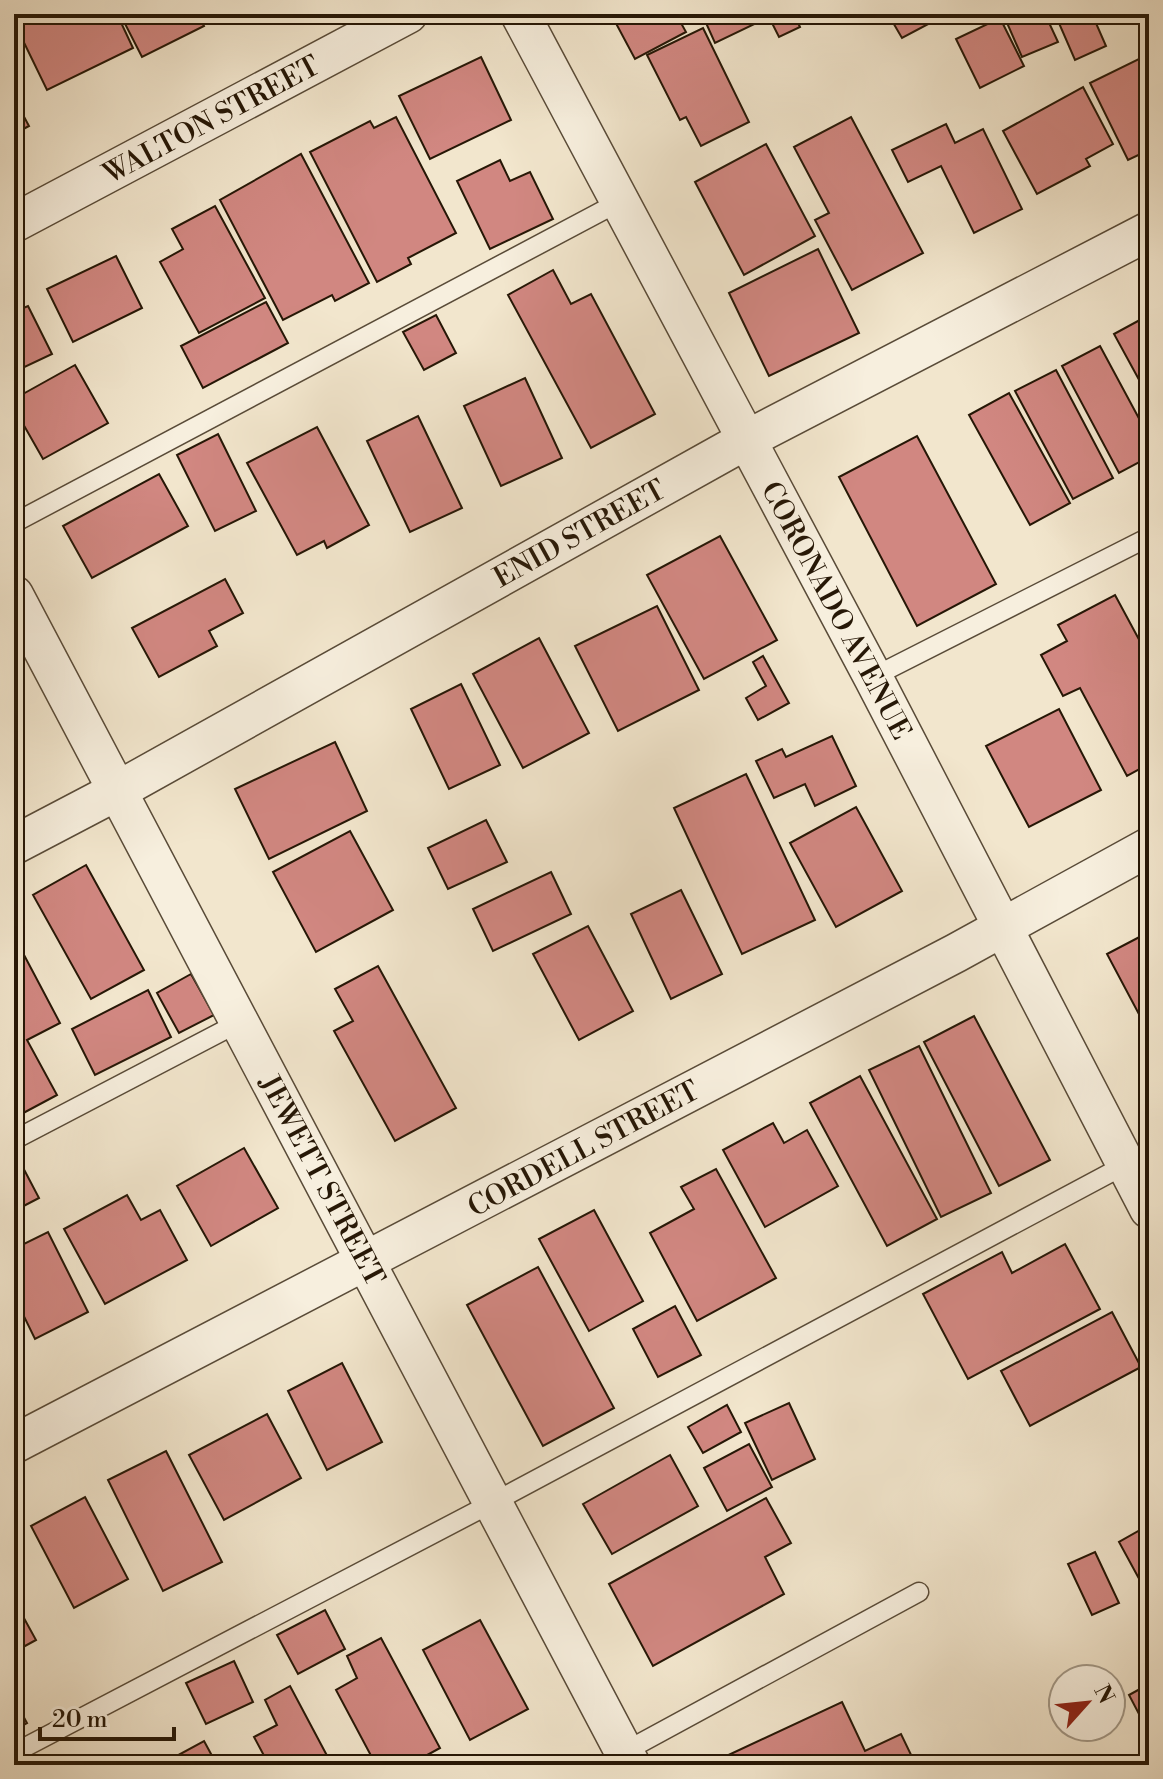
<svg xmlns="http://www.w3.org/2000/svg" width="1163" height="1779" font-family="'Libre Bodoni',serif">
<rect width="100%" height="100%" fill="#f2e6cd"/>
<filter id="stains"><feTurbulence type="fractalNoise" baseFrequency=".0025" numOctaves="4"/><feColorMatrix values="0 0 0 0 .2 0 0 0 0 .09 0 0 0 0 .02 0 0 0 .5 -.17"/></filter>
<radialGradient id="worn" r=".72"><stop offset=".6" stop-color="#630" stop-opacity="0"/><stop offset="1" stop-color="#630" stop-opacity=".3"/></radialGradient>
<g fill="#d18781" stroke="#261706" stroke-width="2">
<path d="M14 14H117L133 48 47 90 14 22Z"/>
<path d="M120 14H198L204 26 142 57Z"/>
<path d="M611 14H676L686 32 635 59Z"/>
<path d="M702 14H794L800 27 779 37 769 17 715 43Z"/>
<path d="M888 14H928L932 22 902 38Z"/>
<path d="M1008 14H1045L1058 42 1022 57 1004 16Z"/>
<path d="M1055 14H1092L1106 46 1075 60Z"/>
<path d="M1000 18 1024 66 980 88 956 39Z"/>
<path d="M703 28 749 122 701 146 686 117 680 120 647 55Z"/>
<path d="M1149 54V150L1128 160 1090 83Z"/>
<path d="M481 57 511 120 430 159 399 96Z"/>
<path d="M1083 87 1113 144 1086 159 1090 166 1037 194 1003 131Z"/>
<path d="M14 98 29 126 14 134Z"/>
<path d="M396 117 456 233 408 258 411 264 377 282 310 152 370 121 374 128Z"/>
<path d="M851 117 923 253 852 290 815 220 829 213 794 147Z"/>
<path d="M946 124 955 143 983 129 1022 209 974 233 941 166 908 182 892 150Z"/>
<path d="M766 144 815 236 744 275 695 182Z"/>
<path d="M301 154 369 283 335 301 332 295 283 320 220 200Z"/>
<path d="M500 160 510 181 530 172 553 219 490 249 457 181Z"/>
<path d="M215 206 265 298 199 333 160 262 183 249 172 229Z"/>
<path d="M818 249 859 333 769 376 729 293Z"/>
<path d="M116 256 142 308 73 342 47 289Z"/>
<path d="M553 270 571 304 591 294 655 414 591 448 508 295Z"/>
<path d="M266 302 288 343 203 388 181 346Z"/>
<path d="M28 306 52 354 14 372V312Z"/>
<path d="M436 315 456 353 424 370 403 332Z"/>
<path d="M1149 315V398L1114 334Z"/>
<path d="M1100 346 1149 437V457L1119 473 1062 366Z"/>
<path d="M75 365 108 423 43 459 14 408V399Z"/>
<path d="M1056 370 1113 478 1073 499 1015 391Z"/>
<path d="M525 378 562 458 501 486 464 406Z"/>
<path d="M1009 393 1070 503 1030 525 969 415Z"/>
<path d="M418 416 462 508 410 532 367 441Z"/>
<path d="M317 427 369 525 327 548 324 541 297 555 247 463Z"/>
<path d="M218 434 256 511 215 531 177 455Z"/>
<path d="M917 436 996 584 917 626 839 477Z"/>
<path d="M159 474 188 526 92 578 63 526Z"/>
<path d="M720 536 777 640 704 679 647 575Z"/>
<path d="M225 579 243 613 209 631 217 646 159 677 132 628Z"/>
<path d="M1115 595 1149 658V764L1127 776 1080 688 1063 696 1041 655 1067 641 1058 625Z"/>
<path d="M657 606 699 690 618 731 575 646Z"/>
<path d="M539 638 589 733 523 768 473 674Z"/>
<path d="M763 656 789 703 758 720 746 698 766 686 753 662Z"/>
<path d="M461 684 500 765 449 789 411 709Z"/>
<path d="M1059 709 1101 790 1029 827 986 746Z"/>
<path d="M832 736 856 786 815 806 805 784 774 798 756 761 782 749 786 757Z"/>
<path d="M335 742 367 811 269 859 235 789Z"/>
<path d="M746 774 815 920 742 954 674 808Z"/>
<path d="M856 807 902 891 836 927 790 843Z"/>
<path d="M486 820 507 862 448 889 428 848Z"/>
<path d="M350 831 393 910 316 952 273 872Z"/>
<path d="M86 865 144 970 91 999 33 895Z"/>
<path d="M551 872 571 914 493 951 473 909Z"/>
<path d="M681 890 722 974 671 999 631 914Z"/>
<path d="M588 926 633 1011 579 1040 533 954Z"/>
<path d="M1149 932V1033L1107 954Z"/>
<path d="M14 936 60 1023 27 1040 57 1095 14 1118Z"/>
<path d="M378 966 456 1108 395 1141 334 1031 353 1021 335 989Z"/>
<path d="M191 974 214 1015 179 1033 157 993Z"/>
<path d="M148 990 171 1037 95 1075 72 1029Z"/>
<path d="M974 1016 1050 1160 999 1186 924 1042Z"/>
<path d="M919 1046 991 1193 941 1217 869 1070Z"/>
<path d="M860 1076 937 1219 887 1246 810 1103Z"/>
<path d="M773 1123 784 1143 807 1130 838 1186 765 1227 723 1150Z"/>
<path d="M244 1148 278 1208 211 1246 177 1186Z"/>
<path d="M18 1158 39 1198 14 1211V1160Z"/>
<path d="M716 1169 776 1278 697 1321 650 1233 694 1209 681 1187Z"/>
<path d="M127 1195 141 1220 160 1210 187 1260 105 1304 64 1229Z"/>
<path d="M594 1210 643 1301 589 1331 539 1239Z"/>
<path d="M14 1229 22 1245 48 1232 88 1312 35 1339 14 1296Z"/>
<path d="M1065 1244 1100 1309 968 1379 923 1294 1002 1252 1012 1273Z"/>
<path d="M538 1267 614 1408 543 1446 467 1305Z"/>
<path d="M675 1306 701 1355 658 1377 633 1329Z"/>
<path d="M1112 1312 1141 1367 1030 1426 1001 1371Z"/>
<path d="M342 1363 382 1442 327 1470 288 1391Z"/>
<path d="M789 1403 815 1459 772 1480 745 1423Z"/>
<path d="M727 1405 741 1432 703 1453 688 1427Z"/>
<path d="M267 1414 301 1478 224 1520 189 1455Z"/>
<path d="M749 1444 772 1487 727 1511 704 1468Z"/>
<path d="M166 1451 222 1562 163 1591 108 1480Z"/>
<path d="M670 1455 698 1506 612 1554 583 1504Z"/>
<path d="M85 1497 128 1579 74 1608 31 1526Z"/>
<path d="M766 1498 791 1543 765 1557 784 1594 653 1666 609 1584Z"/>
<path d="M1149 1525V1597L1119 1542Z"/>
<path d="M1095 1552 1119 1603 1092 1615 1068 1564Z"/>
<path d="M14 1600 36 1640 14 1652Z"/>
<path d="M325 1610 345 1649 298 1674 277 1635Z"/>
<path d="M480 1620 528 1709 470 1740 423 1650Z"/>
<path d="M381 1638 440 1748 409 1765H376L336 1690 357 1678 347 1656Z"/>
<path d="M234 1661 253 1702 206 1724 186 1683Z"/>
<path d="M1149 1684V1733L1129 1695Z"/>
<path d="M290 1686 332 1765H269L254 1737 277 1725 265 1700Z"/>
<path d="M14 1699 27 1723 14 1730Z"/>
<path d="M842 1702 865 1751 901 1734 914 1761 905 1765H726L722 1758Z"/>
<path d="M204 1741 217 1765H160Z"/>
</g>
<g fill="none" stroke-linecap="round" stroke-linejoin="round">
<defs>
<g id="lane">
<path d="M14 523 619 202"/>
<path d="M873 677 1149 537"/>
<path d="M14 1140 240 1022"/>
<path d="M624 1752 919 1592"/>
<path d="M14 1753 494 1502 1125 1165"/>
</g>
<g id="street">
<path d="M520 14 873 677 1149 1209"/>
<path d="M14 223 408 14"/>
<path d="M14 595 631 1765"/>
<path d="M14 845 117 791 746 440 1149 231"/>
<path d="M14 1444 956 953 1149 847"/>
</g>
</defs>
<use href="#lane" stroke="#594b38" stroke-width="21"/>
<use href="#street" stroke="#594b38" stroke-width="41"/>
<use href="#lane" stroke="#f7efde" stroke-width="18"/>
<use href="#street" stroke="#f7efde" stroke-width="38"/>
</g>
<g text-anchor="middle" stroke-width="6" stroke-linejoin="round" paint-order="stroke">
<g font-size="28" fill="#261706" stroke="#f7efde">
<text transform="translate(211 119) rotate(-28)" y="10">WALTON STREET</text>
<text transform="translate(579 533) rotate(-29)" y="10">ENID STREET</text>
<text transform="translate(837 610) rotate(62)" y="10">CORONADO AVENUE</text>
<text transform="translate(583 1148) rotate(-28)" y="10">CORDELL STREET</text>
<text transform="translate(323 1180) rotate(62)" y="10">JEWETT STREET</text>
</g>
</g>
<rect width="1163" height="1779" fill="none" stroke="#f2e6cd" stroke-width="48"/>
<rect x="16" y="16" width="1131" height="1747" fill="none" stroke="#261706" stroke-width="4"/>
<rect x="24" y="24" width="1115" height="1731" fill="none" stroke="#261706" stroke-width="2"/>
<g transform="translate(1087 1703) rotate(63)"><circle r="38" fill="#f7efde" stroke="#a39988" stroke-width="2"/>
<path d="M0-6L14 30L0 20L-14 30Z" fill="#8f2418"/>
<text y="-12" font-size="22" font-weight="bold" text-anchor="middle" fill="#261706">N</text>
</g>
<path d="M40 1727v12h134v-12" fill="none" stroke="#261706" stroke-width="4"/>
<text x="52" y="1727" font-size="24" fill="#261706" stroke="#f7efde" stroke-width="6" paint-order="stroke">20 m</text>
<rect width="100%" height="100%" filter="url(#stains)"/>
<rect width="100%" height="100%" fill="url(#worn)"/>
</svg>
